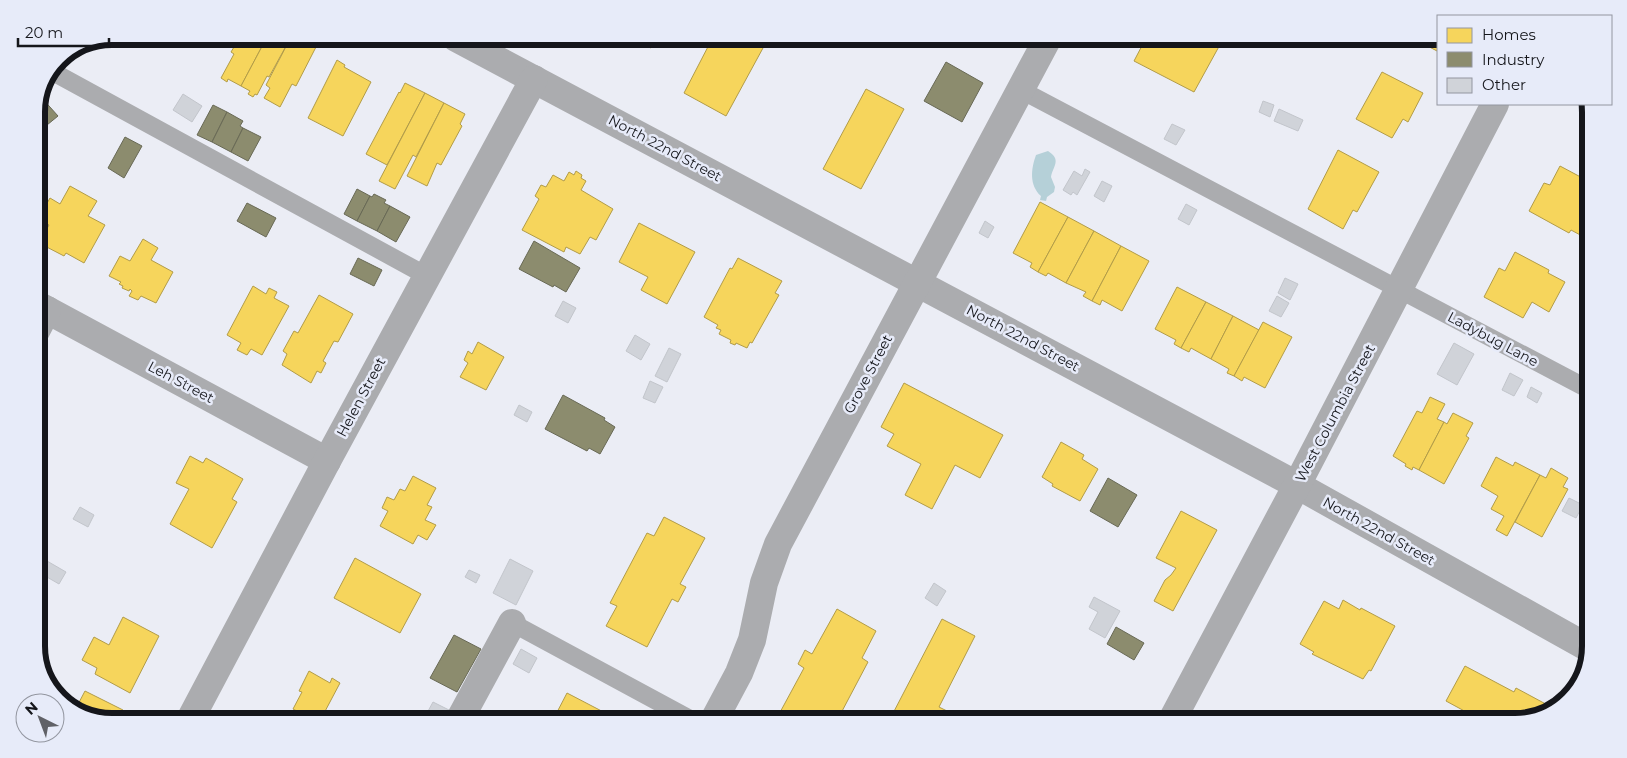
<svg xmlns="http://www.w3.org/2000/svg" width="1627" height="758" font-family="Montserrat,sans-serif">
<rect width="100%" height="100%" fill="#ebedf5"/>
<path fill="#b5d0d8" d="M1048 151C1062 160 1053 166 1051 177L1055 187 1054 192 1047 197 1046 201 1040 200 1041 196C1029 185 1031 169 1036 155Z"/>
<g fill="#f6d55c" stroke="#b29c48">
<path d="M240 37H267L241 86 228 79 227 82 221 78 234 54 231 52Z"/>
<path d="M267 37H291L269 77 267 76 257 95 255 94 253 97 248 94 250 91 241 86Z"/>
<path d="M291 37H318L313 46 316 47 296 86 292 84 280 107 264 98 270 88 266 85Z"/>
<path d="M616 38H629L626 44Z"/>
<path d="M634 38H657L651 48Z"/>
<path d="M712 39H766L762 47 763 48 726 116 684 93Z"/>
<path d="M1145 40 1222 41 1194 92 1134 61Z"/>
<path d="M1420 42H1438V49L1437 51Z"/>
<path d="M337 60 345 65 344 67 371 82 343 136 308 118Z"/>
<path d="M1382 72 1423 93 1408 122 1403 119 1392 138 1356 119Z"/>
<path d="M405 83 425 93 387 165 366 154 399 92 400 93Z"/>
<path d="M866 89 904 109 861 189 823 169Z"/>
<path d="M425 93 444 103 416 157 413 155 395 189 379 181Z"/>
<path d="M444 103 465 114 460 124 462 126 441 165 437 163 427 186 407 176Z"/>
<path d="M1338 150 1379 172 1357 212 1353 210 1343 229 1308 209Z"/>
<path d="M1560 166 1590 182V197L1582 210 1590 214 1589 228 1584 237 1571 230 1569 233 1529 211 1544 183 1550 185Z"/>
<path d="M576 171 582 175 581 178 586 181 581 190 613 209 596 240 590 237 580 254 566 247 564 252 522 230 539 199 535 196 541 185 546 187 553 175 564 181 569 172 574 175Z"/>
<path d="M70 186 97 201 88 216 105 225 84 263 66 253 64 256 39 243 49 225 38 219 50 198 60 204Z"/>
<path d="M1040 202 1068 217 1038 272 1030 267 1032 263 1013 253Z"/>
<path d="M1068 217 1094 231 1066 283 1048 273 1046 276 1038 272Z"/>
<path d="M639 223 695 252 667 304 641 290 648 277 619 262Z"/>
<path d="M1094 231 1121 246 1092 301 1083 296 1086 292 1066 283Z"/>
<path d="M143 239 158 248 151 260 173 272 156 303 141 296 138 300 129 296 132 291 130 289 129 291 122 288 123 286 119 284 121 282 109 276 120 256 130 261Z"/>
<path d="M1121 246 1149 261 1122 311 1102 300 1100 305 1092 301Z"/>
<path d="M1515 252 1549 270 1548 273 1565 282 1549 312 1532 302 1523 318 1484 297 1499 268 1505 271Z"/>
<path d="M738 258 782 281 775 293 779 295 752 343 750 342 747 348 736 343 735 345 730 343 731 340 719 334 721 330 716 328 718 325 704 317 730 268 732 269Z"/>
<path d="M253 286 266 294 269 288 277 292 274 298 289 306 262 355 251 349 247 355 237 350 241 343 227 335Z"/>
<path d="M1177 287 1206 302 1181 348 1174 344 1176 340 1155 329Z"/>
<path d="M319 295 353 314 338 342 334 341 323 361 326 363 321 373 317 371 311 383 282 365 287 354 283 351 294 331 298 333Z"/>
<path d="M1206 302 1233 316 1211 359 1191 348 1189 352 1181 348Z"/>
<path d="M1233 316 1259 330 1234 376 1227 373 1229 369 1211 359Z"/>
<path d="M1263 322 1292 337 1265 388 1244 377 1242 381 1234 376Z"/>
<path d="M478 342 504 357 486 390 460 377 468 363 464 360 468 351 472 354Z"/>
<path d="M904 383 1003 435 980 478 955 465 932 509 905 495 921 464 887 446 894 434 881 427Z"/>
<path d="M1430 397 1445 404 1437 419 1444 422 1419 470 1413 467 1412 470 1405 466 1406 464 1393 456 1417 411 1422 413Z"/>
<path d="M1453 413 1473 423 1466 436 1469 438 1444 484 1419 470 1444 422 1447 424Z"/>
<path d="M1061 442 1084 455 1082 459 1098 469 1080 501 1052 486 1053 484 1042 477Z"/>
<path d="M190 456 203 463 206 458 243 479 232 499 237 502 212 548 170 524 189 489 176 483Z"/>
<path d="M1496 457 1513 466 1515 462 1540 475 1507 536 1496 530 1504 516 1491 509 1498 496 1481 486Z"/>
<path d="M1551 468 1568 478 1563 487 1568 489 1542 537 1515 522 1540 475 1546 478Z"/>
<path d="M413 476 436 488 427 505 432 507 425 520 436 525 427 540 418 535 413 544 380 526 388 511 382 508 387 497 394 500 400 489 405 491Z"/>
<path d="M1181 511 1217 530 1173 611 1154 601 1165 580 1171 575 1176 568 1156 558Z"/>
<path d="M664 517 705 538 680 584 686 587 678 602 672 599 647 647 606 626 617 606 610 603 647 533 654 536Z"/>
<path d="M355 558 421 594 400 633 334 598Z"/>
<path d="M1343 600 1360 610 1361 608 1395 626 1371 671 1369 670 1363 679 1312 654 1314 652 1300 644 1324 601 1339 609Z"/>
<path d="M837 609 876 631 862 658 868 662 840 715 832 711 828 719H783L778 716 804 668 798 664 805 650 812 654Z"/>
<path d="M123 617 159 636 130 693 95 674 97 668 82 660 94 637 109 645Z"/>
<path d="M942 619 975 636 939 707 953 714 950 719H890Z"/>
<path d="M1465 666 1514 692 1516 688 1555 709 1515 722H1480L1481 720 1446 701Z"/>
<path d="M309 671 330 683 332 678 340 683 322 717H308L293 709 302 692 299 691Z"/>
<path d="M85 691 123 710 120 716H83L75 710Z"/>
<path d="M567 693 615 718H554Z"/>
</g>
<g fill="#8c8c6e" stroke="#686955">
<path d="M946 62 983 83 962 122 924 101Z"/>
<path d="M41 97 58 116 36 134V107Z"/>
<path d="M213 105 227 112 212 142 197 135Z"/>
<path d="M227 112 243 121 240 126 243 128 231 152 212 142Z"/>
<path d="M243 128 261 137 248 161 231 152Z"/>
<path d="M125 137 142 146 124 178 108 168Z"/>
<path d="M357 189 370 196 357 221 344 214Z"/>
<path d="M374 194 386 200 384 203 390 206 377 231 357 221 370 196 372 197Z"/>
<path d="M247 203 276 218 266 237 237 221Z"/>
<path d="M390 206 410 217 396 242 377 231Z"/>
<path d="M534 241 580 268 566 292 554 285 553 287 519 269Z"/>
<path d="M358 258 382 270 374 286 350 274Z"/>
<path d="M563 395 605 418 604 420 615 427 600 454 589 448 587 451 545 429Z"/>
<path d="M1108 478 1137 495 1118 527 1090 511Z"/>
<path d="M1116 627 1144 643 1134 660 1107 644Z"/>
<path d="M454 635 481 649 457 692 430 678Z"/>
</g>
<g fill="#d0d3d9" stroke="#c2c5cb">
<path d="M183 94 202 106 192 122 173 110Z"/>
<path d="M1263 101 1274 105 1270 117 1259 112Z"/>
<path d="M1279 109 1303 120 1298 131 1274 121Z"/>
<path d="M1172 124 1185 130 1176 145 1164 139Z"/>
<path d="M1085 169 1090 172 1077 195 1073 192 1071 195 1063 190 1074 171 1082 176Z"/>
<path d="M1102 181 1112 186 1104 202 1094 196Z"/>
<path d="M1186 204 1197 210 1189 225 1178 219Z"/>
<path d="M985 221 994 227 988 238 979 233Z"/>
<path d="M1285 278 1298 284 1290 300 1278 293Z"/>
<path d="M1277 296 1289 303 1281 317 1269 311Z"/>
<path d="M563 301 576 308 568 323 555 316Z"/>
<path d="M635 335 650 344 641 360 626 351Z"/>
<path d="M1454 343 1474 354 1457 385 1437 374Z"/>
<path d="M669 348 681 354 667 382 655 376Z"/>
<path d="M1510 373 1523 380 1514 396 1502 390Z"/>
<path d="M650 381 663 387 655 403 643 398Z"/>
<path d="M1531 387 1542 393 1537 403 1527 397Z"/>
<path d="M519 405 532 412 527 422 514 415Z"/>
<path d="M1569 498 1583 505 1576 518 1562 511Z"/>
<path d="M80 507 94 515 88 527 73 519Z"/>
<path d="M510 559 533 571 516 605 493 593Z"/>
<path d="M47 561 66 572 59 584 40 573Z"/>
<path d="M469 570 480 575 476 583 465 577Z"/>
<path d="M934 583 946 591 937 606 925 598Z"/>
<path d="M1094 597 1120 611 1105 638 1089 629 1098 612 1089 607Z"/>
<path d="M521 649 537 658 529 673 513 664Z"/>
<path d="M433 702 449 710 445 717H436L427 713Z"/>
</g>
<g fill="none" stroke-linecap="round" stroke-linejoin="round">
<g stroke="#abacaf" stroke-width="18">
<path d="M53 72 427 276"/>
<path d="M1021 90 1588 389"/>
<path d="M512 623 688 718"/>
</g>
<g stroke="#abacaf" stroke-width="28">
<path d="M456 38 1297 485 1585 646"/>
<path d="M36 304 327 461"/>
<path d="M36 331 47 310"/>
<path d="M192 716 327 461 534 79"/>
<path d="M461 717 512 623"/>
<path d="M715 718 739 673 752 640 764 583 778 544 1047 40"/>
<path d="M1172 720 1297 485 1495 104"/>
</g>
</g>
<g text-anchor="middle" stroke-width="5" stroke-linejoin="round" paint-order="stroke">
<g font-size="14" fill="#15161b" stroke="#e7ebf9">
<text transform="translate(665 148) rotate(28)" y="5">North 22nd Street</text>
<text transform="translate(1023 338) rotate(28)" y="5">North 22nd Street</text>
<text transform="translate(1493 339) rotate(28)" y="5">Ladybug Lane</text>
<text transform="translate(868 374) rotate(-62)" y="5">Grove Street</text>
<text transform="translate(181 382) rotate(28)" y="5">Leh Street</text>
<text transform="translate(361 397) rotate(-62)" y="5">Helen Street</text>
<text transform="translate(1335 413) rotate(-62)" y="5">West Columbia Street</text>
<text transform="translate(1379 531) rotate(29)" y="5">North 22nd Street</text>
</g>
</g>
<path d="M0 0H1627V758H0ZM112 45H1515A67 67 0 0 1 1582 112V646A67 67 0 0 1 1515 713H112A67 67 0 0 1 45 646V112A67 67 0 0 1 112 45Z" fill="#e7ebf9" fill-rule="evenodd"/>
<path fill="none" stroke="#15161b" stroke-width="6" d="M112 45H1515A67 67 0 0 1 1582 112V646A67 67 0 0 1 1515 713H112A67 67 0 0 1 45 646V112A67 67 0 0 1 112 45Z"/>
<rect x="1437" y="15" width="175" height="90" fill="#e7ebf9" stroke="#9396a0"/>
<rect x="1447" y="28" width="25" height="15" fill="#f6d55c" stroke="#9396a0"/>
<text x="1482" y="40" font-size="15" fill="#15161b">Homes</text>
<rect x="1447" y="52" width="25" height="15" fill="#8c8c6e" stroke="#9396a0"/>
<text x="1482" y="65" font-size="15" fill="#15161b">Industry</text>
<rect x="1447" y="78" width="25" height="15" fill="#d0d3d9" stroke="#9396a0"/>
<text x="1482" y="90" font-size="15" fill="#15161b">Other</text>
<g transform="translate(40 718) rotate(318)"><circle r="24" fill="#e7ebf9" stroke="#9396a0"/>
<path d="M0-4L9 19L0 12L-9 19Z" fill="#606167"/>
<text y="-8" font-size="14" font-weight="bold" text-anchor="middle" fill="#15161b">N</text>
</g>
<path d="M18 38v8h91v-8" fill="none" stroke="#15161b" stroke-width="2.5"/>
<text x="25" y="38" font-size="15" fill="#15161b" stroke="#e7ebf9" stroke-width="4" paint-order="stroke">20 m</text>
</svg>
